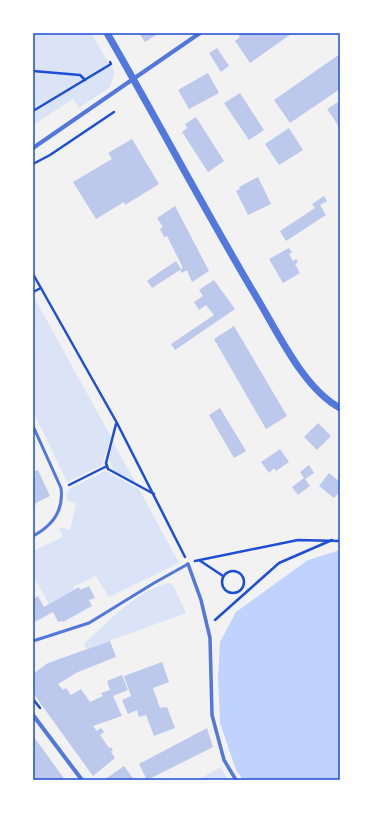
<svg xmlns="http://www.w3.org/2000/svg" width="373" height="813" font-family="'Asap Condensed',sans-serif">
<rect width="100%" height="100%" fill="#f2f2f2"/>
<g fill="#dbe4f7">
<path d="M33 33H91L112 69 114 68V74L110 87 79 108 73 99 33 125Z"/>
<path d="M34 297 111 437 102 465 67 482 33 411Z"/>
<path d="M113 442 136 483 114 471 109 459Z"/>
<path d="M105 471 139 489 179 563 109 597 96 576 73 587 74 590 49 604 33 576V551L63 537 59 529 62 527 70 531 76 504 67 500 66 496 69 489Z"/>
<path d="M170 583 174 587 186 613 87 649 84 644C107 623 139 588 170 583Z"/>
<path d="M221 767 228 780H197Z"/>
</g>
<path fill="#bfd3fe" d="M340 550V780H243L236 770 220 723 218 677 220 642 236 612 308 560Z"/>
<g fill="#bdc9ec">
<path d="M139 33H159L145 42Z"/>
<path d="M237 33H290L291 34 250 63 235 41 240 37Z"/>
<path d="M217 48 229 66 221 72 209 53Z"/>
<path d="M340 54V89L290 123 274 100Z"/>
<path d="M208 73 219 93 189 109 178 90Z"/>
<path d="M240 93 264 130 249 140 224 103Z"/>
<path d="M340 101V128L327 109Z"/>
<path d="M196 117 224 161 208 172 182 132 187 128 185 124Z"/>
<path d="M289 128 303 150 279 165 265 144Z"/>
<path d="M132 139 159 184 125 205 124 202 96 219 73 182 112 159 108 153Z"/>
<path d="M258 177 271 204 248 215 236 191 240 189 239 187Z"/>
<path d="M324 196 327 201 320 205 326 215 286 241 280 231 315 208 312 204Z"/>
<path d="M175 206 209 271 192 282 187 270 182 273 180 270 152 288 147 281 161 271 176 261 181 269 183 268 167 236 164 237 160 229 163 227 157 218Z"/>
<path d="M289 248 292 252 289 254 293 261 296 259 298 262 295 264 300 273 283 283 269 259Z"/>
<path d="M214 280 235 309 175 350 171 344 214 315 206 305 199 310 194 302 203 296 199 290Z"/>
<path d="M234 326 287 416 266 429 214 339Z"/>
<path d="M220 408 246 451 234 458 209 415Z"/>
<path d="M318 423 331 436 317 450 304 437Z"/>
<path d="M280 449 289 462 276 471 274 468 269 473 261 462Z"/>
<path d="M309 465 314 473 305 479 310 486 298 495 292 487 304 478 300 472Z"/>
<path d="M38 470 50 496 36 503 33 510V472Z"/>
<path d="M329 473 340 482V491L334 498 319 486Z"/>
<path d="M89 586 95 598 89 600 92 606 63 622 62 621 58 622 53 612 33 623V599L38 596 44 607 79 587 80 590Z"/>
<path d="M110 641 116 657 78 672 58 684 63 690 66 688 71 695 81 689 90 702 103 696 101 693 110 690 107 681 122 675 128 690 113 696 122 716 93 726 97 731 101 728 104 732 100 735 109 748 111 747 113 750 111 752 115 758 93 776 33 693V674L48 663Z"/>
<path d="M162 662 169 682 153 688 160 708 167 707 175 728 154 736 146 715 139 717 137 710 128 714 122 700 131 696 124 676Z"/>
<path d="M207 728 213 747 147 780 139 764Z"/>
<path d="M33 736 42 748 65 780 33 779Z"/>
<path d="M124 766 134 780H104Z"/>
</g>
<g fill="none" stroke-linecap="round" stroke-linejoin="round">
<g stroke="#1d4ed8" stroke-width="2.5">
<path d="M33 71 80 75 85 80"/>
<path d="M33 111 111 64 110 62"/>
<path d="M33 164 50 155 114 112"/>
<path d="M33 274 117 423 185 557"/>
<path d="M33 292 41 288"/>
<path d="M107 466 108 469 154 494"/>
<path d="M69 485 107 466 106 463 116 424"/>
<path d="M199 560 223 576"/>
<path d="M195 561 298 540 340 541"/>
<circle cx="233" cy="582" r="11"/>
<path d="M215 620 279 563 332 540"/>
<path d="M33 699 40 708"/>
</g>
<g stroke="#5277de" stroke-width="3">
<path d="M33 426 61 488C64 511 52 526 33 536"/>
<path d="M33 641 89 623 154 583 188 564"/>
</g>
<path stroke="#5277de" stroke-width="3.5" d="M188 564 201 600 210 638 212 715 224 760 236 780"/>
<g stroke="#5277de" stroke-width="4">
<path d="M33 148 200 33"/>
<path d="M33 715 82 780"/>
</g>
<path stroke="#5277de" stroke-width="7" d="M107 33C158 121 205 211 257 298 278 333 304 389 340 408"/>
</g>
<rect width="373" height="813" fill="none" stroke="#ffffff" stroke-width="68"/>
<rect x="34" y="34" width="305" height="745" fill="none" stroke="#1d4ed8" stroke-width="1.5"/>
</svg>
